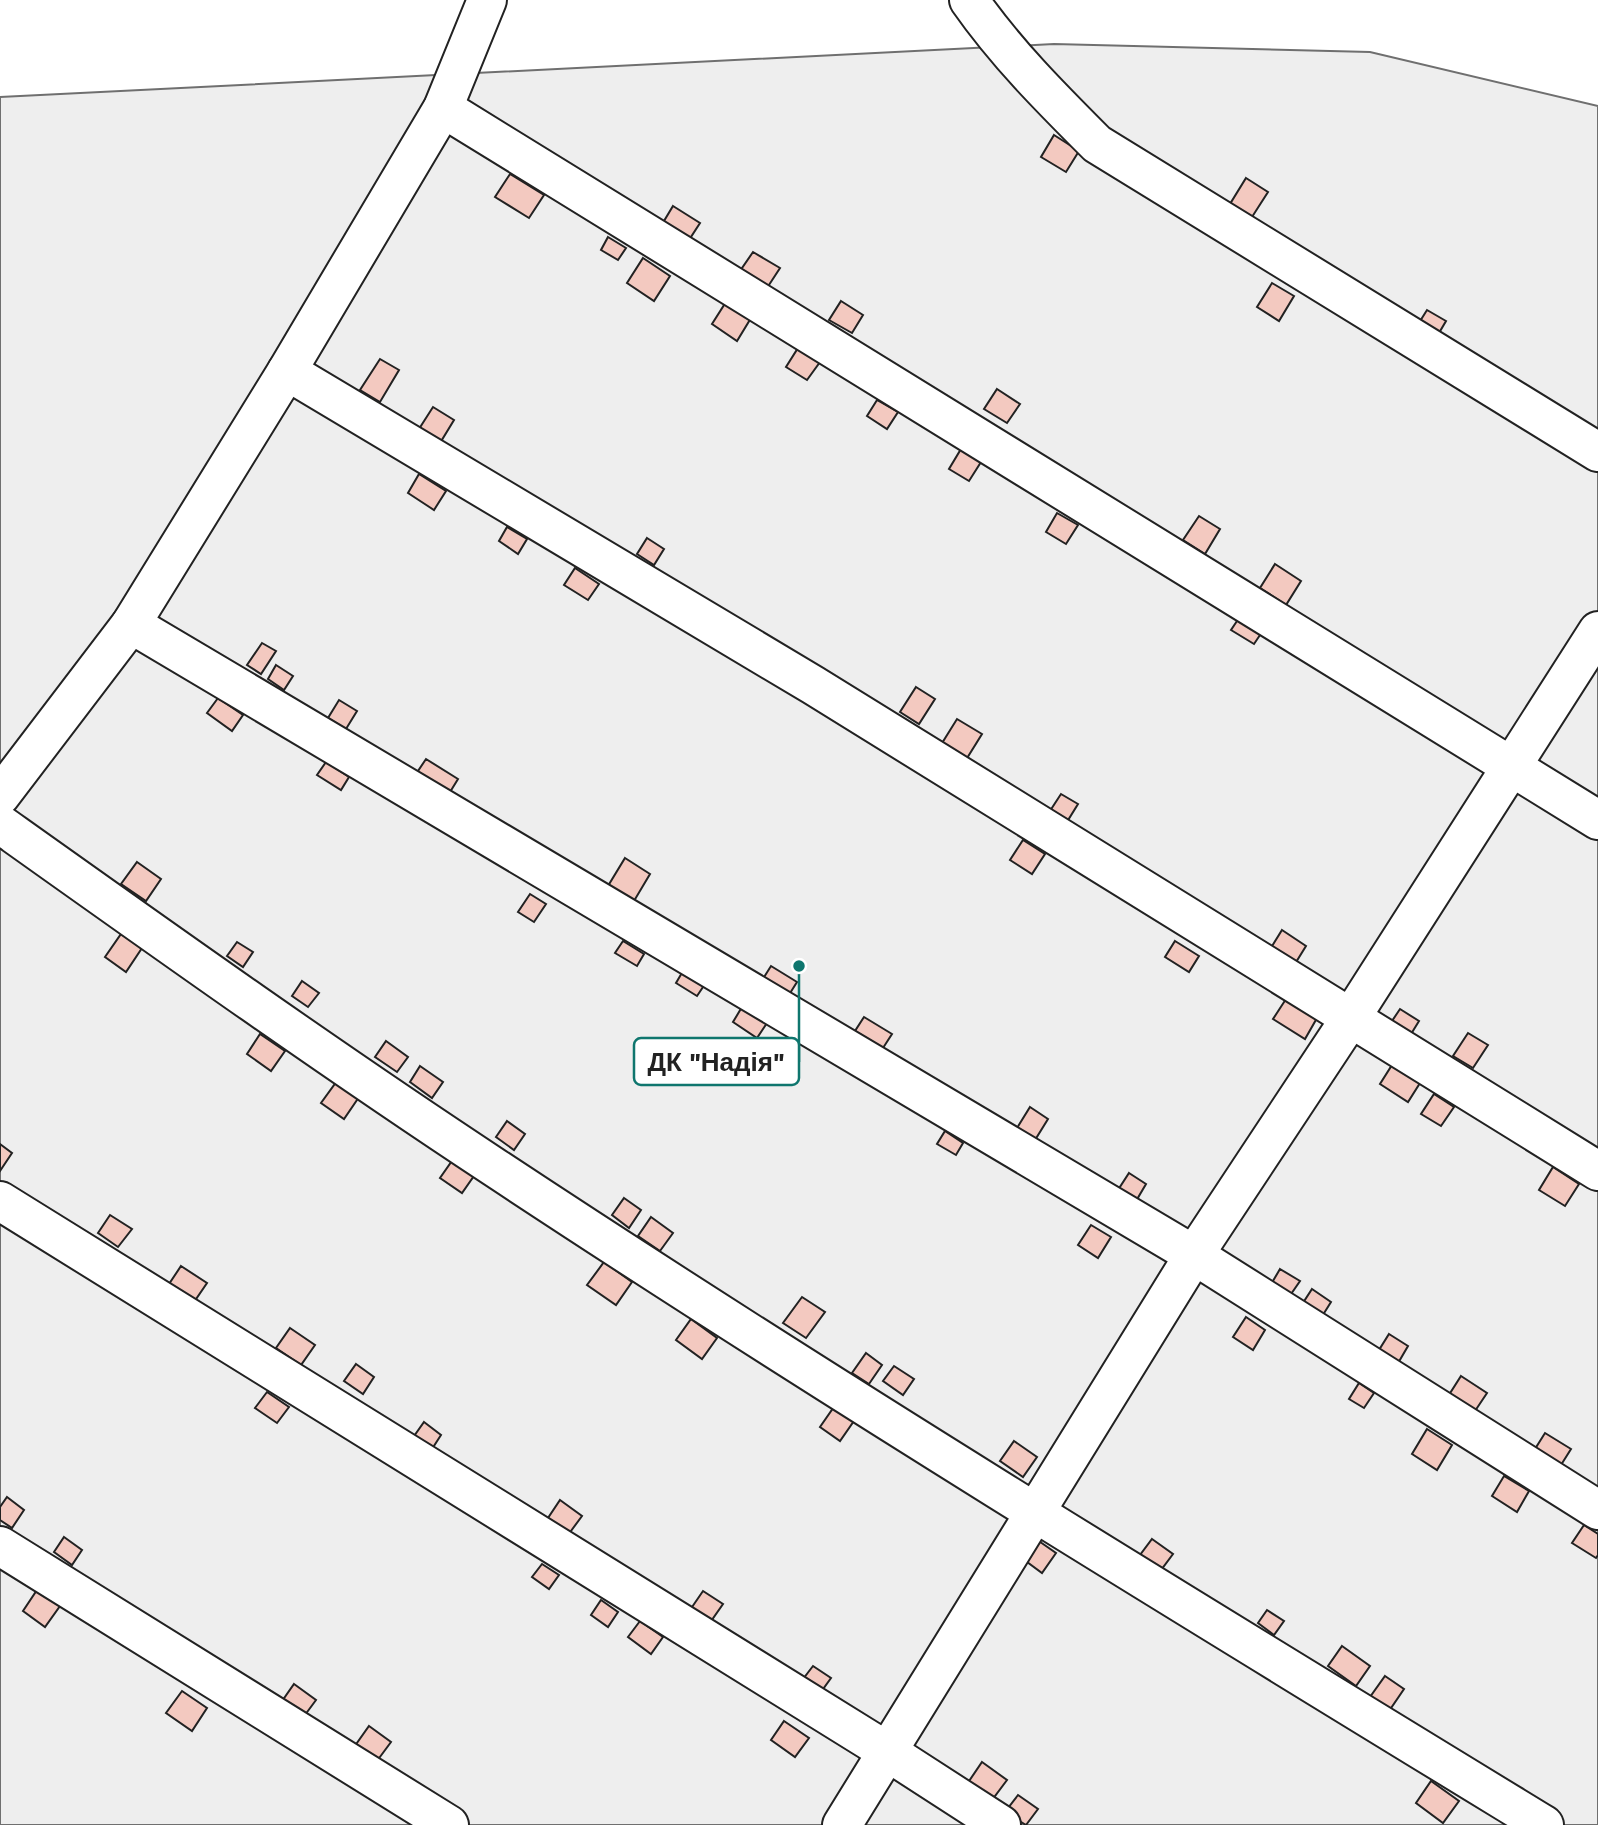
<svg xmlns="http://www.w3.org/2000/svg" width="1598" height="1825" font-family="'Work Sans',sans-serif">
<rect width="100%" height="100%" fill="#fff"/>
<path fill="#eee" stroke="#6f6f6f" stroke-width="2" d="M1054 44 1370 52 1598 106V1825H0V97Z"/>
<g fill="#f3c9c0" stroke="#222" stroke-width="2">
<path d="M1054 135 1079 151 1066 172 1041 157Z"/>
<path d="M510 174 544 195 529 218 495 197Z"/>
<path d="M1246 178 1268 192 1252 217 1230 204Z"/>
<path d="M673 206 700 223 687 243 661 226Z"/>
<path d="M608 237 626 248 618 260 601 250Z"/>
<path d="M753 252 780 268 767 288 740 271Z"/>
<path d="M643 258 670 276 654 301 627 283Z"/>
<path d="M1272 283 1294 296 1279 321 1257 307Z"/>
<path d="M841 301 863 315 852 333 829 320Z"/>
<path d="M726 302 751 318 737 341 712 324Z"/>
<path d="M1427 310 1446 321 1436 338 1417 326Z"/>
<path d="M798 348 820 362 807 380 786 367Z"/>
<path d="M380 359 399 370 380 402 360 390Z"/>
<path d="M997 389 1020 404 1007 423 984 409Z"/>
<path d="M877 400 898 412 887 429 867 416Z"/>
<path d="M433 407 454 420 440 443 419 429Z"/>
<path d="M961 449 981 462 969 481 949 469Z"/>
<path d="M419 474 446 491 434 510 408 493Z"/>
<path d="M1057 513 1078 525 1066 544 1046 532Z"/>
<path d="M1199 516 1220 529 1205 554 1183 540Z"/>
<path d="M507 527 527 539 518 554 499 541Z"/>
<path d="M647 538 664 549 654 565 637 554Z"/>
<path d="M1275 564 1301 581 1286 605 1260 588Z"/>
<path d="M575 568 599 584 588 600 564 585Z"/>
<path d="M1241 615 1264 629 1254 644 1231 630Z"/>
<path d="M262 643 276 651 261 674 247 665Z"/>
<path d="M276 665 293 676 284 690 268 679Z"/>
<path d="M916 687 935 699 919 724 900 712Z"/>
<path d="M218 698 243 715 232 731 207 713Z"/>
<path d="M339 700 357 711 346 729 328 718Z"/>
<path d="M957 719 982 734 964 763 939 748Z"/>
<path d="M426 759 458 779 447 797 414 777Z"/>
<path d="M326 762 349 777 341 790 317 775Z"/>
<path d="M1061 794 1078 804 1065 825 1048 814Z"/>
<path d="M1023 840 1045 854 1032 874 1010 860Z"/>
<path d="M625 858 650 874 634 901 608 886Z"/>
<path d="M137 862 161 879 146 901 121 884Z"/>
<path d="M530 894 546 904 534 922 518 912Z"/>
<path d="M1282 930 1306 946 1293 967 1269 951Z"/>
<path d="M121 934 142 948 126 972 105 957Z"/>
<path d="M623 941 644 954 637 966 615 953Z"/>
<path d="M1175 941 1199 956 1189 972 1165 957Z"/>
<path d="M237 942 253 952 243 967 227 956Z"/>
<path d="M771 966 797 982 787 998 761 982Z"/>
<path d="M683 971 705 984 697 996 676 983Z"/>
<path d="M302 981 319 993 308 1007 292 996Z"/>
<path d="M1286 999 1317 1018 1305 1039 1273 1019Z"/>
<path d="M742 1007 767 1023 757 1038 733 1022Z"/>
<path d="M1400 1009 1419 1021 1408 1039 1388 1027Z"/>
<path d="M864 1017 892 1034 883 1048 855 1031Z"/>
<path d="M1468 1033 1488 1045 1473 1068 1453 1056Z"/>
<path d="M260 1034 285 1051 271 1071 247 1054Z"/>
<path d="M386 1041 408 1057 397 1072 375 1057Z"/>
<path d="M1392 1065 1420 1083 1408 1102 1380 1084Z"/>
<path d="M420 1066 443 1082 432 1098 410 1082Z"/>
<path d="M337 1081 359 1097 344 1119 321 1103Z"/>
<path d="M1434 1094 1454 1107 1441 1126 1421 1114Z"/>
<path d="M1030 1107 1048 1119 1035 1140 1017 1128Z"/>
<path d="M507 1121 525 1134 514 1150 496 1137Z"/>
<path d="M945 1131 963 1143 956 1155 937 1144Z"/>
<path d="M0 1144 12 1153 0 1171Z"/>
<path d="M454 1158 476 1173 462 1193 440 1178Z"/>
<path d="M1553 1167 1579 1184 1565 1206 1539 1190Z"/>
<path d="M1129 1173 1146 1184 1136 1201 1118 1190Z"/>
<path d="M624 1198 641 1210 629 1228 612 1215Z"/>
<path d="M110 1215 132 1229 118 1247 98 1233Z"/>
<path d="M651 1217 673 1233 660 1251 638 1236Z"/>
<path d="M1091 1225 1111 1237 1098 1258 1078 1245Z"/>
<path d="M604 1262 632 1282 616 1305 587 1285Z"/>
<path d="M181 1266 207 1283 194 1302 169 1284Z"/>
<path d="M1280 1269 1300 1281 1289 1297 1270 1286Z"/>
<path d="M1312 1289 1331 1302 1321 1318 1301 1306Z"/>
<path d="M802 1297 825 1312 806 1338 783 1323Z"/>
<path d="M1246 1317 1265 1330 1253 1350 1233 1337Z"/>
<path d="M691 1319 717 1338 702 1359 676 1340Z"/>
<path d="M290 1328 315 1345 301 1365 276 1348Z"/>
<path d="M1389 1334 1408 1346 1394 1370 1374 1358Z"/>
<path d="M866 1353 882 1365 869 1384 852 1373Z"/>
<path d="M356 1364 374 1377 363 1394 344 1381Z"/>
<path d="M894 1366 914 1379 903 1395 883 1381Z"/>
<path d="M1461 1376 1487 1393 1473 1414 1447 1398Z"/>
<path d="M1359 1383 1374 1393 1364 1408 1349 1399Z"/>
<path d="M267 1392 289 1407 277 1423 255 1408Z"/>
<path d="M836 1404 856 1418 840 1441 820 1427Z"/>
<path d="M424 1422 441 1435 430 1452 412 1439Z"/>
<path d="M1427 1429 1452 1445 1437 1470 1412 1454Z"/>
<path d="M1545 1433 1571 1449 1561 1465 1535 1449Z"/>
<path d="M1014 1441 1037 1457 1023 1477 1000 1461Z"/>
<path d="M1504 1476 1529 1491 1517 1512 1492 1496Z"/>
<path d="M7 1497 24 1510 12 1528 0 1520V1507Z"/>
<path d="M560 1500 582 1516 568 1535 546 1521Z"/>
<path d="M1584 1525 1598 1534V1555L1596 1558 1572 1543Z"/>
<path d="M64 1537 82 1550 72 1565 54 1552Z"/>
<path d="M1033 1537 1056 1553 1042 1573 1019 1556Z"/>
<path d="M1152 1539 1173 1554 1161 1570 1140 1555Z"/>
<path d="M542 1564 559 1575 549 1589 532 1577Z"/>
<path d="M37 1590 60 1606 45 1627 23 1611Z"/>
<path d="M703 1591 723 1604 709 1624 690 1610Z"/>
<path d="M601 1600 618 1612 608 1627 591 1615Z"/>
<path d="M1267 1610 1284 1621 1274 1635 1258 1623Z"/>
<path d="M640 1621 663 1637 651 1654 628 1637Z"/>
<path d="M1342 1646 1370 1666 1356 1686 1328 1666Z"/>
<path d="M813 1666 831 1678 818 1696 800 1683Z"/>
<path d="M1385 1676 1404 1689 1389 1711 1370 1697Z"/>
<path d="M294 1684 316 1700 302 1719 280 1704Z"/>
<path d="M182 1691 207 1708 192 1731 166 1713Z"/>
<path d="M784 1721 809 1738 795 1757 771 1740Z"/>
<path d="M369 1726 391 1742 374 1765 352 1750Z"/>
<path d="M982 1762 1007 1780 989 1804 965 1787Z"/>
<path d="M1431 1781 1459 1801 1443 1823 1416 1803Z"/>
<path d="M1018 1795 1038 1809 1026 1825 1005 1812Z"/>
</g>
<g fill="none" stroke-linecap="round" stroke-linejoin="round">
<defs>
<g id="minor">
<path d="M969 0C1006 53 1051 98 1097 144L1598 452"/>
<path d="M443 108 1598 820"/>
<path d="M287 371 813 685 1598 1171"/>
<path d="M131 624 1194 1255 1598 1510"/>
<path d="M0 796 131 624 287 371 443 108 487 0"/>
<path d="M0 824C163 940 327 1057 494 1167 839 1395 1192 1610 1544 1825"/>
<path d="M0 1201 888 1752 1001 1825"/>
<path d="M0 1546 449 1825"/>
<path d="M842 1825 1194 1255 1350 1019 1598 631"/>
</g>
</defs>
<use href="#minor" stroke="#222" stroke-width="42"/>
<use href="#minor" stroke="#fff" stroke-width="38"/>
</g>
<path fill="none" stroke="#0f766e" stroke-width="2.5" d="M799 966L799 1062"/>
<circle fill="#0f766e" stroke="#fff" stroke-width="2.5" cx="799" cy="966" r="7"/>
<rect fill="#fff" stroke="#0f766e" stroke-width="2.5" x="634" y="1038" width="165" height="47" rx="7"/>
<g font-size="26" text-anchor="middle" font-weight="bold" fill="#222">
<text x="716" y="1071">ДК "Надія"</text>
</g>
</svg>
